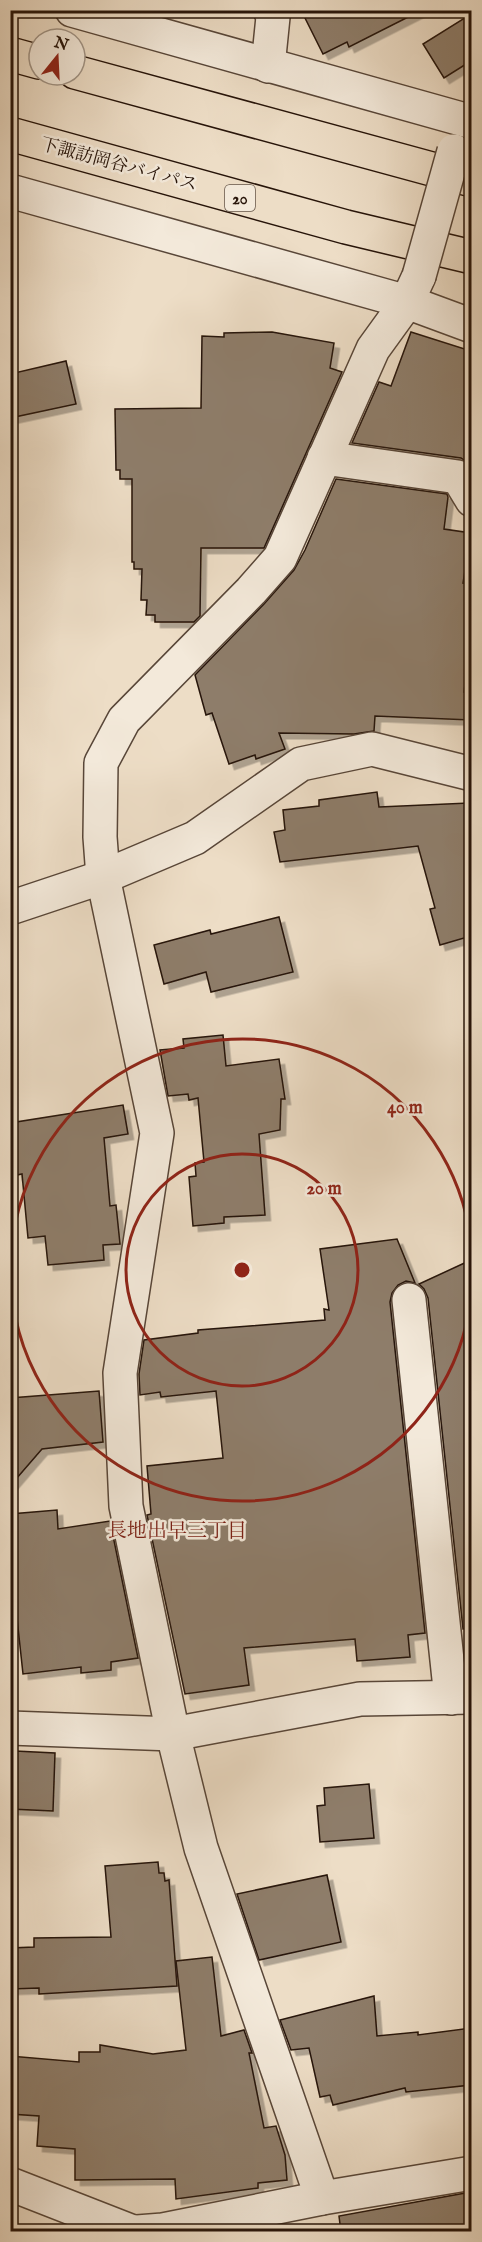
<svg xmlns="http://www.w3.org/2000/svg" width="482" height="2242" font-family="'IM FELL English','Noto Serif JP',serif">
<defs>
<filter id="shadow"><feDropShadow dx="5.5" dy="5.5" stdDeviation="0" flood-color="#0004"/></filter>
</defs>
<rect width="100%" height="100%" fill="#edddc6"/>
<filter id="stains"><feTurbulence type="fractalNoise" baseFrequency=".00333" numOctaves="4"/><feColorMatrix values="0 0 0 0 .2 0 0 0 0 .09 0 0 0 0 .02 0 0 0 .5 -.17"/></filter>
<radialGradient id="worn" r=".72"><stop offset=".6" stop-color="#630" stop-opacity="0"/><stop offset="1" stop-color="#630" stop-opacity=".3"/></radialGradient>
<g fill="#8e7d6b" stroke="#271409" stroke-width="1.5" filter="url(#shadow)">
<path d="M301 10H422L349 47 347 42 323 54Z"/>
<path d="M471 14V61L444 78 423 44Z"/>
<path d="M272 332 334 343 330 368 342 372 264 548H201L200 616 194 622H155V615H146L147 600H141L142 569H134V562H132V479H120V470H116L115 409 201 408 202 336 224 337V333Z"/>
<path d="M411 332 471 351V465L461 458 352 443 379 382 391 386Z"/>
<path d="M66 361 76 404 10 418V374Z"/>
<path d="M336 479 447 494 448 497 444 529 471 533 463 583 471 584 467 608 471 609V640L464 692H471V720L375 716 374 731 354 734 279 733 285 749 256 759 255 755 229 764 212 713 206 715 195 675 264 604 294 570 305 550Z"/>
<path d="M377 792 379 807 469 803 470 822H471V936L440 945 430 909 435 908 418 846 280 862 274 832 285 830 283 810 319 806V800Z"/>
<path d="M279 917 293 972 211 992 206 972 164 984 154 945 210 930 211 934Z"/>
<path d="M223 1035 226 1066 279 1059 285 1099H281L280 1130 259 1134 265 1215 224 1217V1223L193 1226 189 1177 196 1176 195 1163 204 1162 198 1098 189 1100 188 1094 168 1096 160 1050 184 1048 183 1039Z"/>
<path d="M123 1105 128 1134 104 1138 110 1206 116 1205 120 1244 103 1245 104 1260 48 1265 45 1236 28 1238 22 1174 17 1175 10 1123Z"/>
<path d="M397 1239 415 1283 406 1281 398 1285 392 1293 390 1302 425 1633 408 1635 410 1657 357 1661 355 1639 244 1648 249 1685 185 1694 147 1515 151 1514 147 1466 223 1458 216 1391 161 1397 160 1392 140 1395 139 1374 144 1340 198 1333V1330L325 1320 324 1309 329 1310 320 1249Z"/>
<path d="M471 1260V1628L463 1629 428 1298 424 1289 419 1284Z"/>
<path d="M99 1391 103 1442 42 1449 10 1486V1398Z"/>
<path d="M57 1510 58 1529 110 1521 138 1658 111 1662V1670L81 1673V1667L23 1674 10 1553V1514Z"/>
<path d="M15 1751 55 1753 53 1811 10 1809V1752L15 1753Z"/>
<path d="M369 1784 374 1838 320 1842 317 1806 325 1805 324 1788Z"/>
<path d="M158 1862 159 1873H164L165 1881 169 1880 177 1986 39 1994V1988L10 1989V1948L34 1947V1938L111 1937 105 1866Z"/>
<path d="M327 1875 341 1942 259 1960 237 1894Z"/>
<path d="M212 1957 221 2036 244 2030 252 2053H249L264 2128 276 2126 285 2155 287 2180 258 2183V2188L176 2199 175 2179 75 2180V2149L37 2146 39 2116 10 2114V2056L79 2062V2052H100V2045L153 2054 186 2050 176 1961Z"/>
<path d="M374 1996 377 2036 418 2032V2035L471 2028V2085L406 2092 405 2088 333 2105 330 2095 320 2097 309 2048 291 2050 280 2020Z"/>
<path d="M471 2192V2232H341L339 2216Z"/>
</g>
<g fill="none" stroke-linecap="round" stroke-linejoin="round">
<defs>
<g id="street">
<path d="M72 10 472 122"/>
<path d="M268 66 273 17 270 10"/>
<path d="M10 191 407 302 472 326"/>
<path d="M324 458 458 477 472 500"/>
<path d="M10 908 103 877 195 838 301 764 372 749 472 774"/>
<path d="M409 1300 451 1698"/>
<path d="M10 1728 173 1734 360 1699 472 1697"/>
<path d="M10 2184 133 2232"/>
<path d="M322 2198 201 1848 173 1734 126 1506 120 1373 157 1133 103 877 100 837 101 763 124 720 251 591 280 558 373 349 407 302 419 276"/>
<path d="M137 2232 163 2230 322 2198 472 2173"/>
</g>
<g id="highway">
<path d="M10 54 39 62"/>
<path d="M75 72 472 180"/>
<path d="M10 134 346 227 472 257"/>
</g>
</defs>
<use href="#street" stroke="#584638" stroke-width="36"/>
<use href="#highway" stroke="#271409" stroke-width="36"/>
<use href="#street" stroke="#f3e9da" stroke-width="33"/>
<use href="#highway" stroke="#edddc6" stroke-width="33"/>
<defs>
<path id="street-bridge" d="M419 276 454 151"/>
</defs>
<use href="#street-bridge" stroke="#584638" stroke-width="36" stroke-linecap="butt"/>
<use href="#street-bridge" stroke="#f3e9da" stroke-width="33"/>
</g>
<g fill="none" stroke="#8f2418" stroke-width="3">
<circle cx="242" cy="1270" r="116"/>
<path d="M471 1298A231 231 0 1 1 471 1242"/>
</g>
<g text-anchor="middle" stroke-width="5" stroke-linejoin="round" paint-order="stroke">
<rect fill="#f3e9da" stroke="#645448" stroke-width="1.5" x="225" y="185" width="30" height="26" rx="4.5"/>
<g font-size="16" font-weight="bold" fill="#271409">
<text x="240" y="204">20</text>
</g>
<g font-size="18" fill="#271409" stroke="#f3e9da">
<text transform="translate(119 164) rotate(15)" y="6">下諏訪岡谷バイパス</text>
</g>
<g font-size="20" fill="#7a1f14" stroke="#f3e9da">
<text x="177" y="1537">長地出早三丁目</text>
</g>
</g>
<circle cx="242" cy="1270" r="9" fill="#8f2418" stroke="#f3e9da" stroke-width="3"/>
<g font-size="18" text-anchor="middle" font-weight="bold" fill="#8f2418" stroke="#f3e9da" stroke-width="5" stroke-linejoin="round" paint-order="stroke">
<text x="405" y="1113">40 m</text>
<text x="324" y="1194">20 m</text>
</g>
<rect width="482" height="2242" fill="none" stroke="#edddc6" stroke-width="36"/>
<rect x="12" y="12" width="458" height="2218" fill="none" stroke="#271409" stroke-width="3"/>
<rect x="18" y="18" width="446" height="2206" fill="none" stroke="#271409" stroke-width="1.5"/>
<g transform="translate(57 57) rotate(18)"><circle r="28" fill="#f3e9da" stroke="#a19486" stroke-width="1.5"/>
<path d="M0-4.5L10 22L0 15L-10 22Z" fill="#8f2418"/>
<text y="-9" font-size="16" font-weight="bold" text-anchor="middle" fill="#271409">N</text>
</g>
<rect width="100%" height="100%" filter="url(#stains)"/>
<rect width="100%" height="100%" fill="url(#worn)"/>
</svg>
